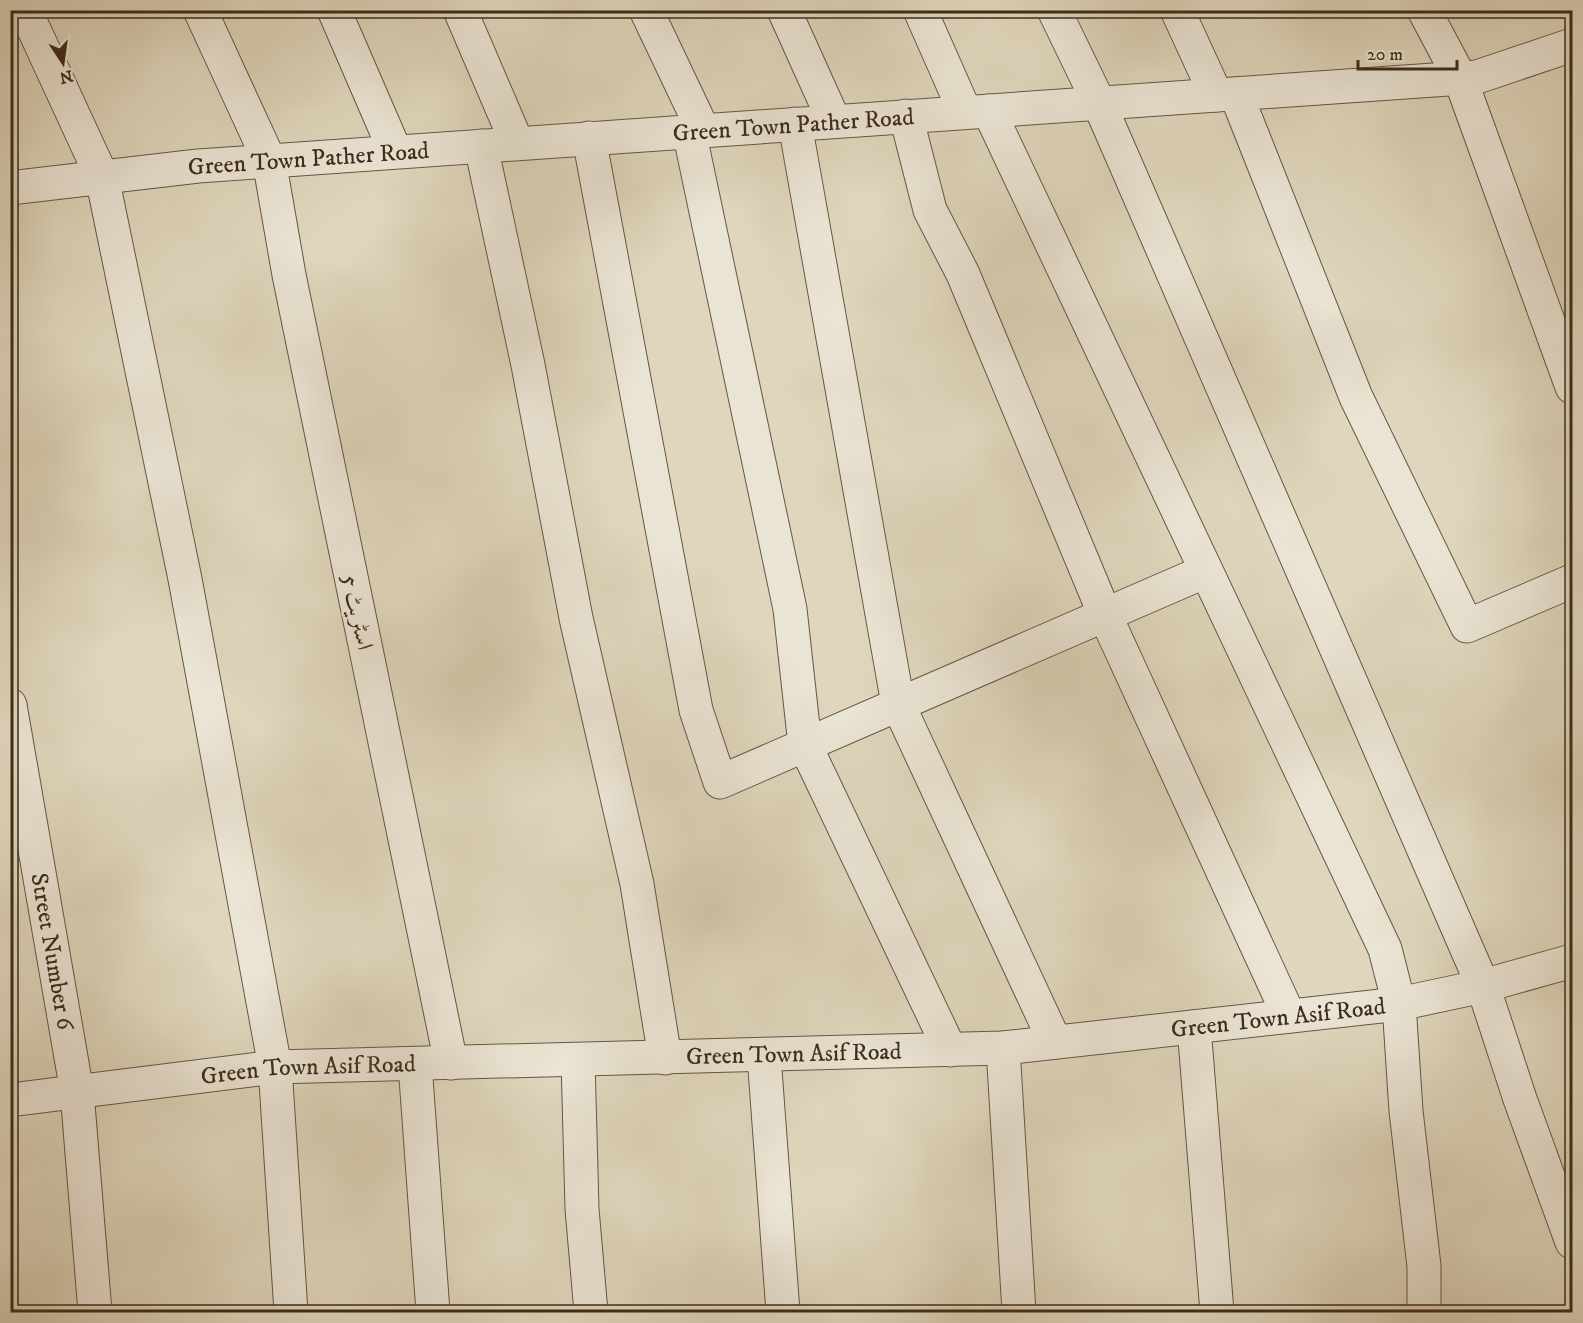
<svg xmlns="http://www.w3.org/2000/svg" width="1583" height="1323" font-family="'IM FELL DW Pica',Amiri,serif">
<rect width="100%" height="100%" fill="#dfd6bd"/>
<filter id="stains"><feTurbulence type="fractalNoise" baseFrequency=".00333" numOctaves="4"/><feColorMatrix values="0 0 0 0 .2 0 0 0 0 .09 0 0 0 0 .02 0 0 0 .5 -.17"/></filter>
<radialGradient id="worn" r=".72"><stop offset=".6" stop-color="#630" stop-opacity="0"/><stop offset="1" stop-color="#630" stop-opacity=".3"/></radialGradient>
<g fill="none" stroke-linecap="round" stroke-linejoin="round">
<defs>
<g id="minor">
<path d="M25 10 102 177 185 579 275 1067 291 1312"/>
<path d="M200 10 269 160 289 275 451 1063"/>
<path d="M334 10 395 151"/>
<path d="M460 10 517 143"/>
<path d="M646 10 703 130"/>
<path d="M784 10 834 121"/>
<path d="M920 10 965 112"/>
<path d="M1054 10 1099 103 1483 986 1520 1099 1572 1242"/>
<path d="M1177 10 1216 95"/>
<path d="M1424 10 1460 78 1572 387"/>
<path d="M1236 94 1356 397 1467 626 1572 581"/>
<path d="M989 111 1385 949 1399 1004 1406 1111 1424 1266V1312"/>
<path d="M906 116 930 210 963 274 1105 615 1289 1016"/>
<path d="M795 124 898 704 1055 1042"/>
<path d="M689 131 790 609 805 745 950 1050"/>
<path d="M589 138 696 710 720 782 1206 571"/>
<path d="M481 146 528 365 576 618 637 884 665 1058"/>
<path id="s1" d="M10 188 198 166 1477 77 1572 45"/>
<path id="s2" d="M10 705 77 1092 95 1312"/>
<path d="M1194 1027 1217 1312"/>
<path d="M1003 1048 1019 1312"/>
<path d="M764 1056 783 1312"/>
<path d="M578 1060 582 1209 591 1312"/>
<path d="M415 1064 433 1312"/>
<path id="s3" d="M10 1100 275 1067 1003 1048 1399 1004 1483 986 1572 961"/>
</g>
</defs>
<use href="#minor" stroke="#665644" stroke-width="35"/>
<use href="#minor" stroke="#eae4d4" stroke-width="33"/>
</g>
<g text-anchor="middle" stroke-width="4.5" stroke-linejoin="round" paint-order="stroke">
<g font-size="24" fill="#3e2c1b" stroke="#eae4d4">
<text dy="8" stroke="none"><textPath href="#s1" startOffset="786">Green Town Pather Road</textPath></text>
<text dy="8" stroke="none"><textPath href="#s1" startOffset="300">Green Town Pather Road</textPath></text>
<text transform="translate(358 612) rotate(78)" y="8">اسٹریٹ 5</text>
<text dy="8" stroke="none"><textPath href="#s2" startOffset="250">Street Number 6</textPath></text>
<text dy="8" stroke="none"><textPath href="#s3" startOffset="1272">Green Town Asif Road</textPath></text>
<text dy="8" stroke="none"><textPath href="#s3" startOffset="786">Green Town Asif Road</textPath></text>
<text dy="8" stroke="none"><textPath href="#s3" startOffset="300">Green Town Asif Road</textPath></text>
</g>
</g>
<rect width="1583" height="1323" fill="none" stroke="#dfd6bd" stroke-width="36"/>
<rect x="12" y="12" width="1559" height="1299" fill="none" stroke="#3e2c1b" stroke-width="3"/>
<rect x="18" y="18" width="1547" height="1287" fill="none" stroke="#3e2c1b" stroke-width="1.5"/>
<g transform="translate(63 63) rotate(167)" stroke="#eae4d4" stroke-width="4.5" paint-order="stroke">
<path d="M0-4.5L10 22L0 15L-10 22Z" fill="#3e2c1b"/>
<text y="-9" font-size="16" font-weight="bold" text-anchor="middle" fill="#3e2c1b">N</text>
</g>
<path d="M1358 60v9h99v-9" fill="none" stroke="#3e2c1b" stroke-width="3"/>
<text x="1367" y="60" font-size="18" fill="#3e2c1b" stroke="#eae4d4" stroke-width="4.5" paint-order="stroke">20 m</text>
<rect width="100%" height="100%" filter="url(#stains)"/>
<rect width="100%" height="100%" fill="url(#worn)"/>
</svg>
